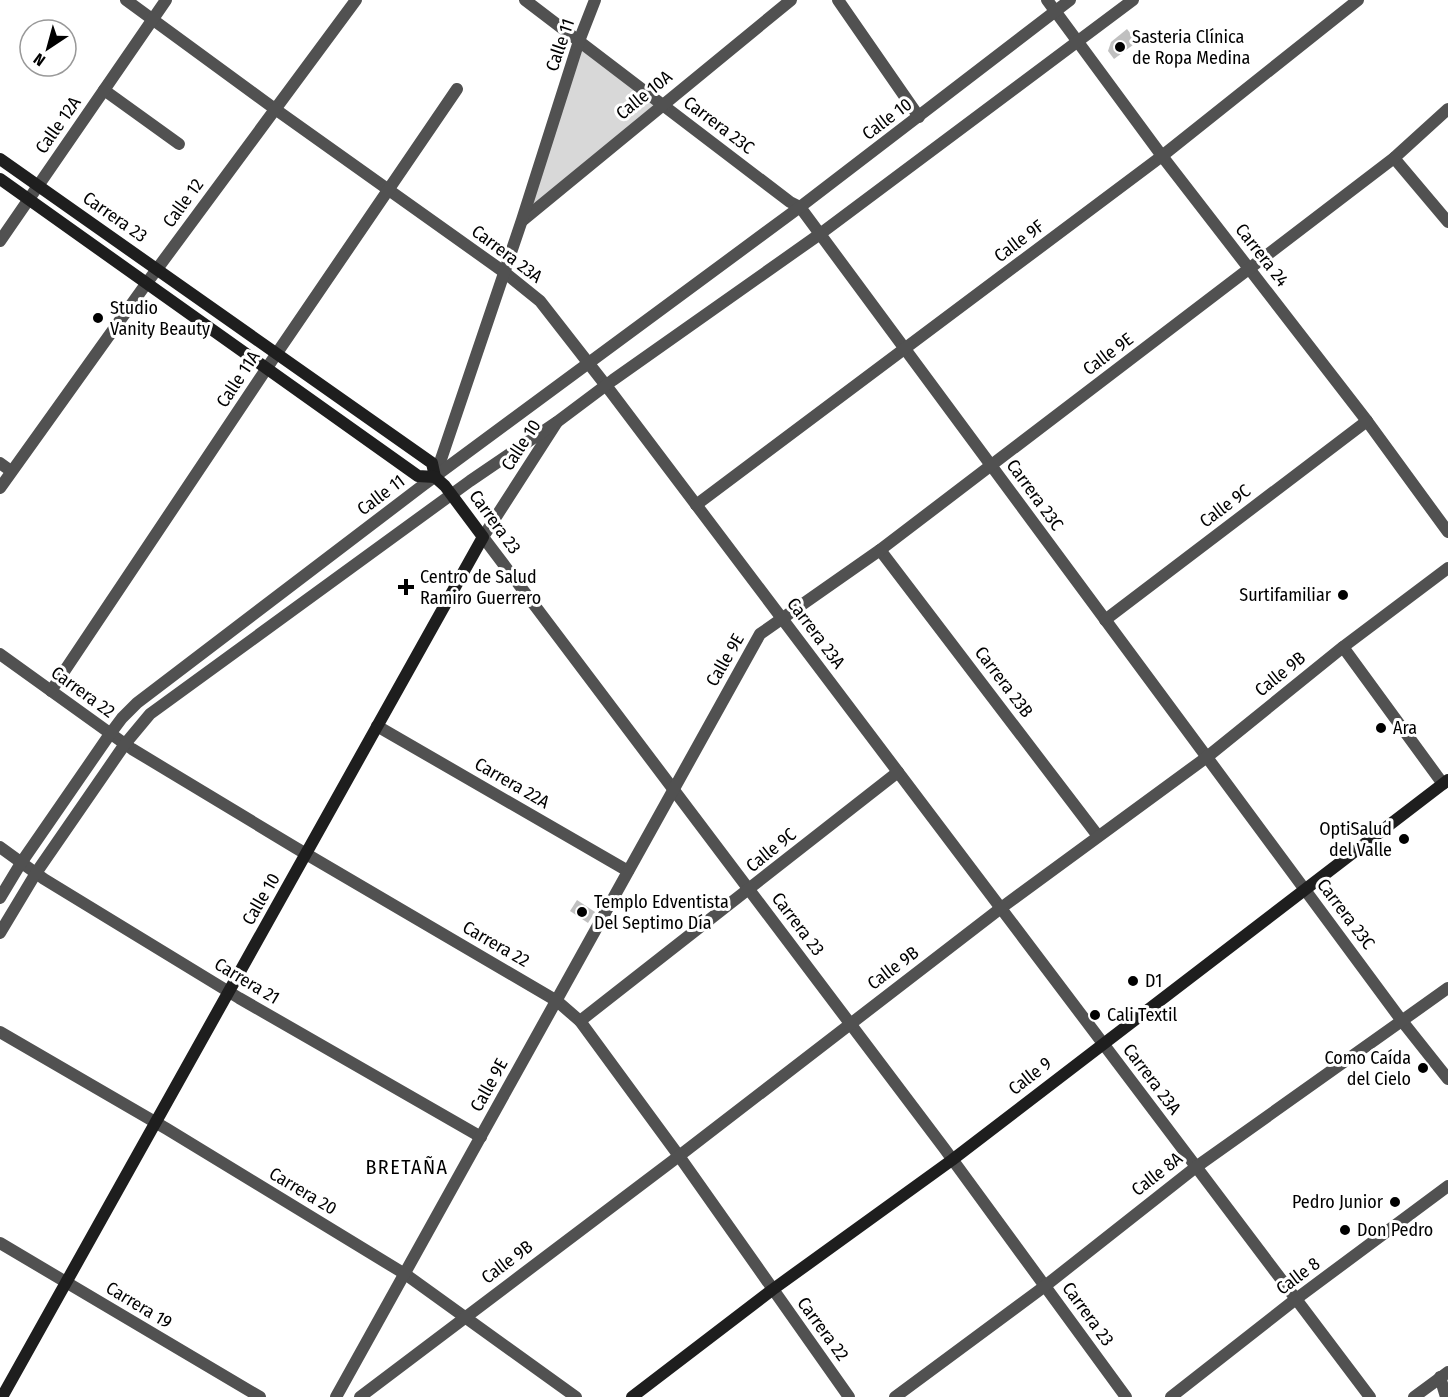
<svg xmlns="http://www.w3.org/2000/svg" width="1448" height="1397" font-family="'Fira Sans Condensed',sans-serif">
<rect width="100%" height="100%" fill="#fff"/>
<path fill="#d8d8d8" d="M579 41 662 104 522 220Z"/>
<g fill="#c0c0c0">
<path d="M1127 29 1137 42 1114 59 1108 51 1111 42Z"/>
<path d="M577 900 595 912 588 923 570 911Z"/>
</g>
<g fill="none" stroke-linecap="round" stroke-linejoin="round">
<g stroke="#515151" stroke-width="12">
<path d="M126 0 275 109 504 272 540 301 611 392 1370 1397"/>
<path d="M525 0 790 202 800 207 1402 1021 1448 1079"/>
<path d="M838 0 919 117"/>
<path d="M1047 0 1162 156 1367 421 1448 532"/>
<path d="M104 90 179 144"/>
<path d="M1394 158 1448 222"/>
<path d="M523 220 791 0"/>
<path d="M0 241 166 0"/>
<path d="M557 422 483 537 944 1148 1126 1397"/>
<path d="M0 463 11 471"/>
<path d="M435 477 522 220 579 41 595 0"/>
<path d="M0 488 146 284 356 0"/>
<path d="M696 505 1162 156 1358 0"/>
<path d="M880 550 1098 836"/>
<path d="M1105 620 1367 421"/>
<path d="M1343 647 1443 784"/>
<path d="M0 654 132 749 296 848 557 1001 580 1021 679 1156 849 1397"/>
<path d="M51 691 277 353 457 89"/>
<path d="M377 726 628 871"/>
<path d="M0 847 44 879 239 998 481 1137"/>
<path d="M580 1021 898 772"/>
<path d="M0 1032 167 1129 405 1274 576 1397"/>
<path d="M0 1243 260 1397"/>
<path d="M1440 1377 1446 1397"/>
<path d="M336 1397 760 634 880 550 1250 268 1394 158 1448 109"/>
<path d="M360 1397 679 1156 1001 908 1207 757 1343 647 1448 568"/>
<path d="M895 1397 1045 1286 1196 1167 1448 988"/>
<path d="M1414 1397 1448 1372"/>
</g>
<g stroke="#515151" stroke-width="12">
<path d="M0 898 21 863 110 734 122 718 137 703 422 486 800 207 1070 0"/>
<path d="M0 933 36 873 125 744 150 714 470 481 557 422 613 380 820 234 1133 0"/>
<path d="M1171 1397 1296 1299 1448 1186"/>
</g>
<g stroke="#1e1e1e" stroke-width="12">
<path d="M0 159 432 463 435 477"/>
<path d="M0 179 418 476 435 477 445 486 483 537 2 1397"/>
<path d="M632 1397 772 1290 952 1160 1448 780"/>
</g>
</g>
<g fill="#000" stroke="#fff" stroke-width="2">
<circle cx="1120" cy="47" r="6"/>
<circle cx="98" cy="318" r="6"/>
<path d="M403 578h6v6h6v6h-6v6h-6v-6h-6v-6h6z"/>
<circle cx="1343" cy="595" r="6"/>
<circle cx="1381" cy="728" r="6"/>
<circle cx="1404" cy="839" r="6"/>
<circle cx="582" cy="912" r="6"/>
<circle cx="1133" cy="981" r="6"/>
<circle cx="1095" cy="1015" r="6"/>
<circle cx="1423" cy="1068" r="6"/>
<circle cx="1395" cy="1202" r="6"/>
<circle cx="1345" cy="1230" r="6"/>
</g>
<g text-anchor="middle" stroke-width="6" stroke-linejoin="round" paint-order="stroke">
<g font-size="18" fill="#000" stroke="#fff" text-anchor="start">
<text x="1132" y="43">Sasteria Clínica<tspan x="1132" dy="21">de Ropa Medina</tspan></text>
<text x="110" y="314">Studio<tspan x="110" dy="21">Vanity Beauty</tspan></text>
<text x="420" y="583">Centro de Salud<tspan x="420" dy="21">Ramiro Guerrero</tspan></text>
<text x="1331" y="601" text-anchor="end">Surtifamiliar</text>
<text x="1393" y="734">Ara</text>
<text x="1392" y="835" text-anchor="end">OptiSalud<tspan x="1392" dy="21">del Valle</tspan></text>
<text x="594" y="908">Templo Edventista<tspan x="594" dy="21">Del Septimo Día</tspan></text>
<text x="1145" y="987">D1</text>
<text x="1107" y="1021">Cali Textil</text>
<text x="1411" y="1064" text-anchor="end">Como Caída<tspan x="1411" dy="21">del Cielo</tspan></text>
<text x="1383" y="1208" text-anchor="end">Pedro Junior</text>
<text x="1357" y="1236">Don Pedro</text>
</g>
<g font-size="18" fill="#000" stroke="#fff">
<text transform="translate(560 45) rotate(-71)" y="6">Calle 11</text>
<text transform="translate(644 95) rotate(-39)" y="6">Calle 10A</text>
<text transform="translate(887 119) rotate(-37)" y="6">Calle 10</text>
<text transform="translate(58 125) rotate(-55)" y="6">Calle 12A</text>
<text transform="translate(719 125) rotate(37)" y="6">Carrera 23C</text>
<text transform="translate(183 203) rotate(-54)" y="6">Calle 12</text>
<text transform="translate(115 217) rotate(35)" y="6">Carrera 23</text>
<text transform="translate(1019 241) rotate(-37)" y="6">Calle 9F</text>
<text transform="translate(507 254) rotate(37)" y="6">Carrera 23A</text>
<text transform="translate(1262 255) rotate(52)" y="6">Carrera 24</text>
<text transform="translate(1108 354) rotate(-37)" y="6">Calle 9E</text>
<text transform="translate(238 379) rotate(-57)" y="6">Calle 11A</text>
<text transform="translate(521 445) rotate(-57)" y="6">Calle 10</text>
<text transform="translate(381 495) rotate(-37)" y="6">Calle 11</text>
<text transform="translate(1035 495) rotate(54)" y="6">Carrera 23C</text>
<text transform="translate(1225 506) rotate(-37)" y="6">Calle 9C</text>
<text transform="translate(495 522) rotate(54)" y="6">Carrera 23</text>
<text transform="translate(816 633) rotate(53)" y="6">Carrera 23A</text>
<text transform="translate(725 660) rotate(-60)" y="6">Calle 9E</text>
<text transform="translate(1280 674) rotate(-39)" y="6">Calle 9B</text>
<text transform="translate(1004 682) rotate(53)" y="6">Carrera 23B</text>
<text transform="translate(83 692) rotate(36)" y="6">Carrera 22</text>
<text transform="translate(512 783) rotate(30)" y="6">Carrera 22A</text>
<text transform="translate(771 850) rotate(-39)" y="6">Calle 9C</text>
<text transform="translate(261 899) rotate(-60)" y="6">Calle 10</text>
<text transform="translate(1346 914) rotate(53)" y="6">Carrera 23C</text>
<text transform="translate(798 924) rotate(53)" y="6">Carrera 23</text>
<text transform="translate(496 944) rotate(30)" y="6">Carrera 22</text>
<text transform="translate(893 968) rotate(-37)" y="6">Calle 9B</text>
<text transform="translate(247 981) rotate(31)" y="6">Carrera 21</text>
<text transform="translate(1030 1076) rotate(-38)" y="6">Calle 9</text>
<text transform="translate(1152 1079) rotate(53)" y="6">Carrera 23A</text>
<text transform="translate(489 1085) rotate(-61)" y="6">Calle 9E</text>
<text transform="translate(1157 1174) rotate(-38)" y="6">Calle 8A</text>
<text transform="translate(303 1191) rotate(31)" y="6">Carrera 20</text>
<text transform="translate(507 1262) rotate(-37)" y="6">Calle 9B</text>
<text transform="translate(1298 1276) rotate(-37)" y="6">Calle 8</text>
<text transform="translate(139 1305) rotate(31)" y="6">Carrera 19</text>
<text transform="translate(1088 1314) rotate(54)" y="6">Carrera 23</text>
<text transform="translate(823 1329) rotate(54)" y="6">Carrera 22</text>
</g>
<g font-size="20" letter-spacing="1.5" fill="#000" stroke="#fff">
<text x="407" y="1174">BRETAÑA</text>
</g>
</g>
<g transform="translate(48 48) rotate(216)"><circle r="28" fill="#ffffff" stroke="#999999" stroke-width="1.5"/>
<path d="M0-4.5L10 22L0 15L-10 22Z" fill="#000000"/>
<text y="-9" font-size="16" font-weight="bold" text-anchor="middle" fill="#000000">N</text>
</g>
</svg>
